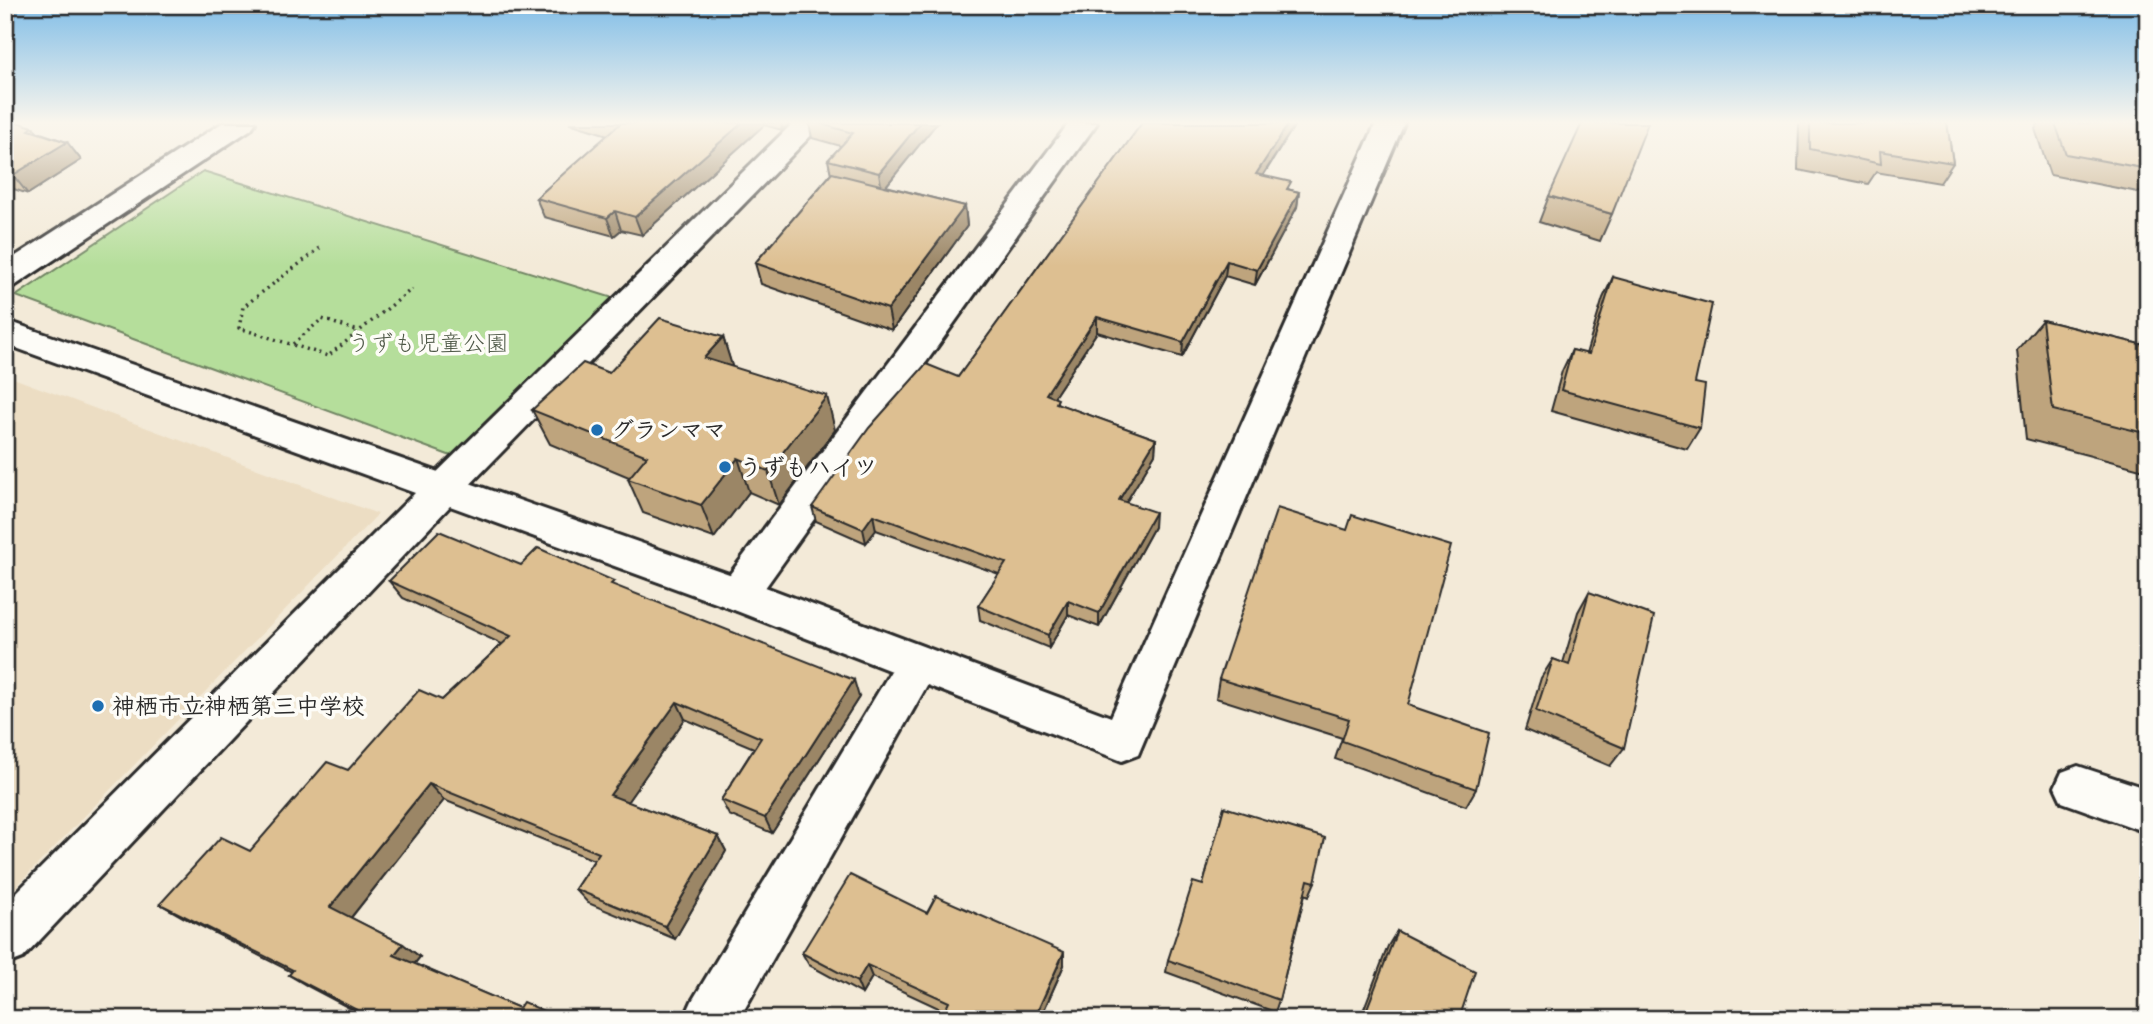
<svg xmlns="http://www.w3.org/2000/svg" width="2153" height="1024" font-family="Mynerve,'Klee One',sans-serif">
<rect width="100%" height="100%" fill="#f3ead8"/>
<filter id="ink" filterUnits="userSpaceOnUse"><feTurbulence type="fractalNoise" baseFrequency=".0143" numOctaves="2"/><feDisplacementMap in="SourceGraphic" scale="14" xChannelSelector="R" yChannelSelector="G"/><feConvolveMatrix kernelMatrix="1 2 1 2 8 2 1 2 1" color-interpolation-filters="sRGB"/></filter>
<g filter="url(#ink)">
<path fill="#ecddc3" d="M5 375 378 514 5 898Z"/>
<path fill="#b5de9b" stroke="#708463" stroke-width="2" d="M203 171 613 298 454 457 16 296Z"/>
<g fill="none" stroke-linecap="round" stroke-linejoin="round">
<defs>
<g id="minor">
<path d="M793 123H823L455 500 442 505 429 500 423 490 429 480Z"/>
<path d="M1069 123H1097L752 606 738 611 724 606 718 594 724 582Z"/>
<path d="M918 646 933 651 939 664 739 1019H684L692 1001 903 651Z"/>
<path d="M2078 766 2148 789V833L2062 802 2055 787 2062 772Z"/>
</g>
<g id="tertiary">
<path d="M222 123H255L251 129 16 285 5 288V263Z"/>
<path d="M1376 123H1404L1138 755 1122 761 724 606 450 506 23 958 5 965V904L415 493 5 344V320L752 582 1111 717Z"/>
</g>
</defs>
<use href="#minor" stroke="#2b2b2b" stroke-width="6"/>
<use href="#tertiary" stroke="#2b2b2b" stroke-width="6"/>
<g stroke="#2b2b2b" stroke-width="3.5" stroke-dasharray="2 4.5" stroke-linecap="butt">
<path d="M320 248 243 307 239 328 328 356 412 289"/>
<path d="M293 344 322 319 358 331"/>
</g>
<use href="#minor" fill="#fdfcf7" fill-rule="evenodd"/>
<use href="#tertiary" fill="#fdfcf7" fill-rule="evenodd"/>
</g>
<g fill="#bea47d" stroke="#2b2b2b" stroke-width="2">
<path d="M5 123 33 127 38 132 67 142 81 160 28 194 5 186Z"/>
<path d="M569 123H790L782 130 764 125 642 235 621 230 614 236 544 217 536 198 608 135Z"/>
<path d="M809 123H937L886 186 965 206 967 226 892 330 761 284 755 263 831 174 828 160 841 146 812 138Z"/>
<path d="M1142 123H1296L1263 176 1290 190 1299 192 1297 207 1255 285 1225 276 1182 357 1097 332 1054 397 1058 404 1156 439 1155 454 1126 502 1154 527 1099 627 1068 615 1049 648 980 620 978 606 999 574 876 530 866 543 816 521 812 507 958 377Z"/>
<path d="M1799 123H1947L1953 163 1940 183 1876 172 1868 184 1798 170Z"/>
<path d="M2039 123H2132L2148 126V194L2050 175 2035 129Z"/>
<path d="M1549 196 1612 214 1600 241 1539 222Z"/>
<path d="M1613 277 1695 383 1700 428 1687 449 1551 411 1562 371 1572 350 1586 354 1603 298Z"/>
<path d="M2042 320 2148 346V471L2026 439 2017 350Z"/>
<path d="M723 337 732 367 835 430 779 505 749 492 714 538 643 513 628 479 629 477 550 444 532 410 609 373Z"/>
<path d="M389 581 617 587 859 697 772 833 729 815 721 800 754 748 685 719 627 802 718 836 726 851 675 939 588 903 575 889 594 860 444 800 351 918 403 944 420 957 414 964 519 1008 562 1019H370L309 987 289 975 292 972 183 917 160 904 250 851 348 770 442 700 502 644 403 598Z"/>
<path d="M1589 592 1624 748 1610 766 1525 730 1541 678 1553 659 1563 663 1578 612Z"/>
<path d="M1219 679 1408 705 1476 789 1466 806 1335 759 1342 738 1216 698Z"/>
<path d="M1224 807 1315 882 1309 896 1305 894 1279 1000 1275 1012 1166 972 1168 960 1203 885Z"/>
<path d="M927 913 1064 965 1040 1019H941L945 1011 872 977 862 994 809 965 802 953Z"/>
<path d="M1397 931 1459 1019H1360L1388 946Z"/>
</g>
<g fill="#9b8666" stroke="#2b2b2b" stroke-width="2">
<path d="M742 123H764V125L642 235 635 217Z"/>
<path d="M781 123H790L782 130Z"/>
<path d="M920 123H937L882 191 879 173Z"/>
<path d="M1289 123H1296L1254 189 1256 174Z"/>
<path d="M67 142 81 160 28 194 13 175Z"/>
<path d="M1299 192 1297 207 1255 285 1257 270Z"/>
<path d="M965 206 967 226 892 330 888 309Z"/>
<path d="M615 211 621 230 614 236 607 218Z"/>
<path d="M1227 261 1225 276 1182 357 1183 342Z"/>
<path d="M1097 317V332L1046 409V394Z"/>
<path d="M723 337 734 372 704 358Z"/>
<path d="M827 396 835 430 779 505 768 471Z"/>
<path d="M1156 439 1155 454 1119 514V500Z"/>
<path d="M738 458 749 492 714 538 701 505Z"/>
<path d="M1155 512 1154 527 1099 627V613Z"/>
<path d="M873 515 876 530 866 543 863 529Z"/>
<path d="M1068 601V615L1049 648 1048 635Z"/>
<path d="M854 680 859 697 772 833 765 818Z"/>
<path d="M677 702 685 719 621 811 610 795Z"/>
<path d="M429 784 444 800 348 921 330 907Z"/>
<path d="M718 836 726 851 675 939 665 926Z"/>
<path d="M403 944 420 957 411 968 394 955Z"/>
<path d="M1064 952V965L1040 1019H1034Z"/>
<path d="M867 965 872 977 862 994 857 982Z"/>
</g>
<g fill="#ddbf91" stroke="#2b2b2b" stroke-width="2">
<path d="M5 123H20L33 127 29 130 67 142 13 175 5 173Z"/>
<path d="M621 123H742L635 217 615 211 607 218 536 198Z"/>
<path d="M818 123H920L879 173 828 160 853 133Z"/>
<path d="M1142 123H1289L1256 174 1291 182 1287 189 1299 192 1257 270 1227 261 1183 342 1097 317 1046 394 1058 399 1056 403 1156 439 1119 500 1155 512 1099 613 1068 601 1048 635 978 606 1006 563 873 515 863 529 812 507 869 428 926 364 958 377Z"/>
<path d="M1582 123H1648L1612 214 1549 196Z"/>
<path d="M1810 123H1947L1953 163 1880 151 1881 164 1810 149Z"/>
<path d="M2055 123H2132L2148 126V169L2066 154Z"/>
<path d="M832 173 965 206 888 309 755 263Z"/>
<path d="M1613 277 1712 304 1695 383 1705 385 1700 428 1561 390 1572 350 1589 354Z"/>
<path d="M660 318 723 337 704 358 827 396 768 471 738 458 701 505 628 479 647 456 532 410 583 363 609 373Z"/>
<path d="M2042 320 2148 346V434L2053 410Z"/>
<path d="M1277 508 1347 530 1352 515 1451 546 1408 705 1489 733 1476 789 1342 741 1349 719 1219 679Z"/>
<path d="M439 531 521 565 538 548 614 581 611 584 854 680 765 818 721 800 761 738 677 702 610 795 718 836 665 926 575 889 599 853 429 784 330 907 403 944 394 955 519 1008 523 1002 562 1019H374L289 975 293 970 160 904 221 837 250 851 327 762 348 770 419 690 442 700 511 636 389 581Z"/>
<path d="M1589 592 1654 616 1624 748 1536 711 1553 659 1569 665Z"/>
<path d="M1224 807 1325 838 1315 882 1308 880 1279 1000 1168 960 1193 882 1203 885Z"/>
<path d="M850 875 927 913 936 896 1064 952 1034 1019H1001L992 1014 990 1019H941L949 1002 867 965 857 982 802 953Z"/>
<path d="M1397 931 1475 971 1459 1019H1363Z"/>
</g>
</g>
<linearGradient id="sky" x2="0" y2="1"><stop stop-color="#80bde7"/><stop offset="0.46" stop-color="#faf6ed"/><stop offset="1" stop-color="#faf6ed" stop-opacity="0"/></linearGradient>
<rect width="2153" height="266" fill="url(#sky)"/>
<g fill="#1f6fb2" stroke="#fdfcf7" stroke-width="2.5">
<circle cx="597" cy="430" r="7"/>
<circle cx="725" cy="467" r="7"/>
<circle cx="98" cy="706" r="7"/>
</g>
<g text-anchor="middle" stroke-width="7" stroke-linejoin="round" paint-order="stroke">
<g font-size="23" fill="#4e5847" stroke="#fdfcf7">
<text x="428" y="351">うずも児童公園</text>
</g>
<g font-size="23" font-weight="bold" fill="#2b2b2b" stroke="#fdfcf7" text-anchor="start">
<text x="611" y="438">グランママ</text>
<text x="739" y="475">うずもハイツ</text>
<text x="112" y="714">神栖市立神栖第三中学校</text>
</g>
</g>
<rect width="2153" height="1024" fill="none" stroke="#fdfcf7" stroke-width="28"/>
<rect x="14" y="14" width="2125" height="996" fill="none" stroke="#2b2b2b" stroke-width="2.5" filter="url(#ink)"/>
</svg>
